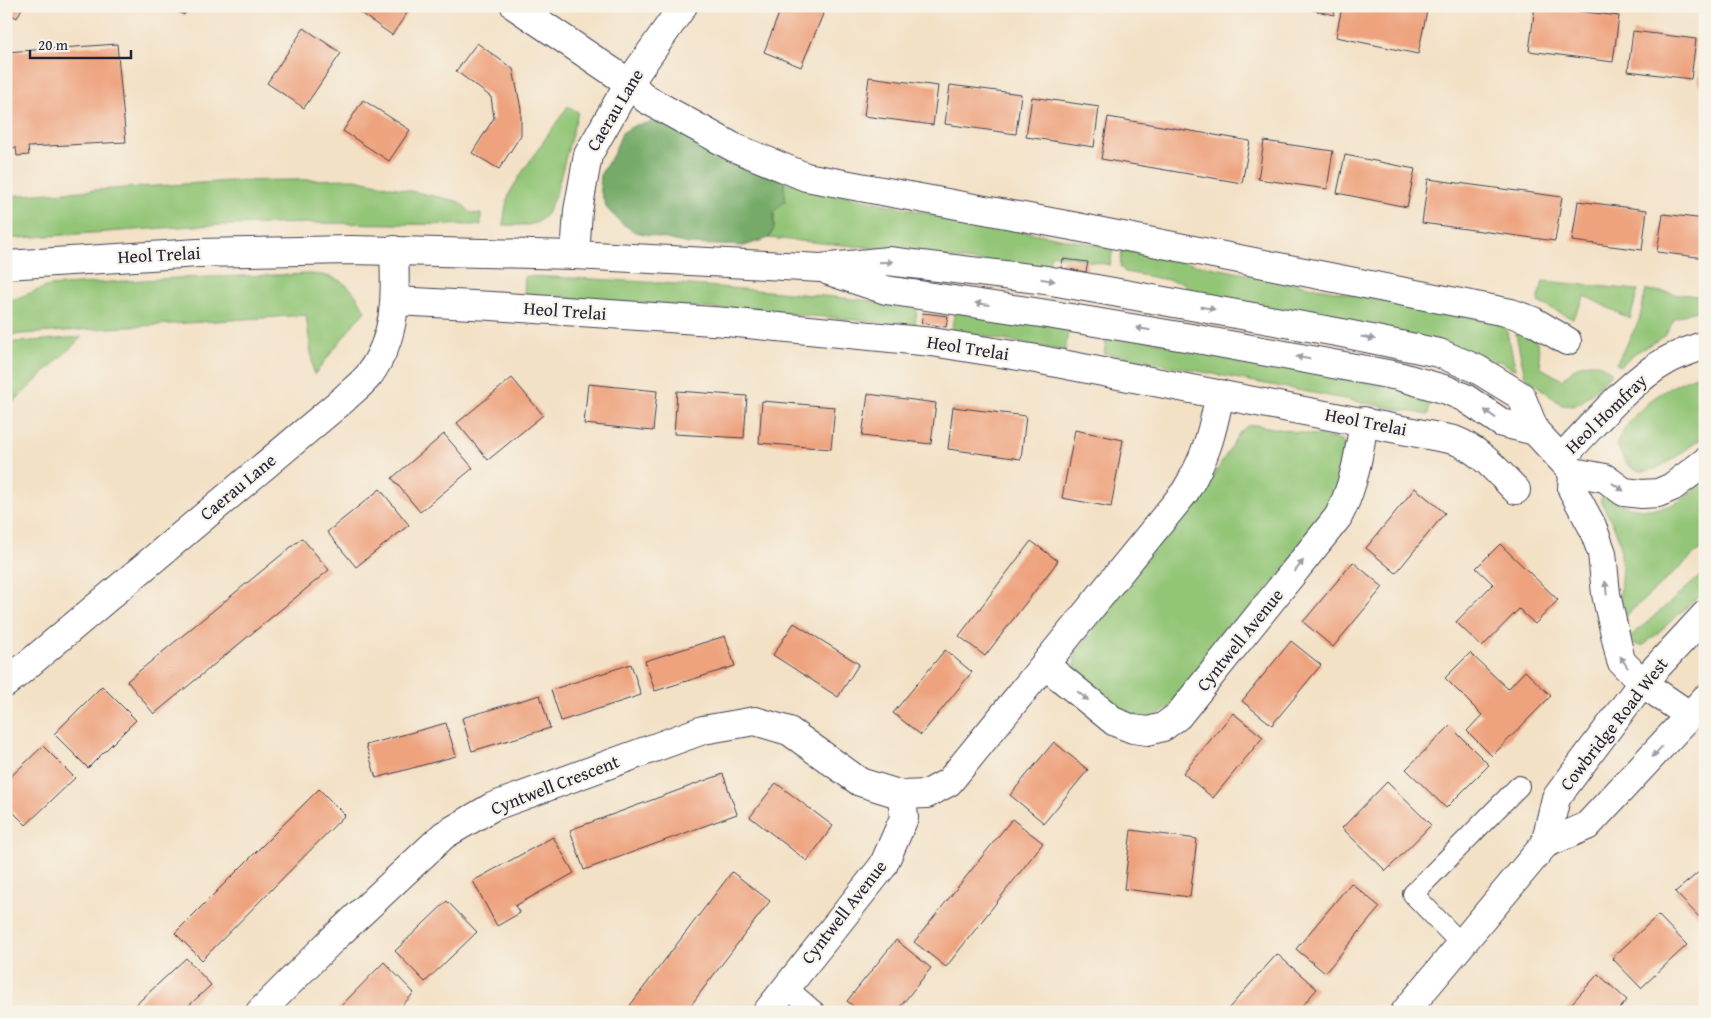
<svg xmlns="http://www.w3.org/2000/svg" width="1711" height="1018" font-family="'Gentium Book Plus',serif">
<rect width="100%" height="100%" fill="#f7f3e8"/>
<filter id="ink" filterUnits="userSpaceOnUse"><feTurbulence type="fractalNoise" baseFrequency=".02" numOctaves="2"/><feDisplacementMap in="SourceGraphic" scale="10" xChannelSelector="R" yChannelSelector="G"/><feConvolveMatrix kernelMatrix="1 2 1 2 8 2 1 2 1" color-interpolation-filters="sRGB"/></filter>
<filter id="wash" filterUnits="userSpaceOnUse"><feTurbulence type="fractalNoise" baseFrequency=".0096" numOctaves="4" result="noise"/><feDisplacementMap in="SourceGraphic" scale="20" xChannelSelector="R" yChannelSelector="G"/><feGaussianBlur stdDeviation="1.12" result="paint"/><feColorMatrix in="noise" values="0 0 0 0 0 0 0 0 0 0 0 0 0 0 0 0 0 1.4 0 .05"/><feComposite in="paint" operator="in"/></filter>
<g filter="url(#wash)">
<rect width="100%" height="100%" fill="#f3e1c6"/>
<g fill="#92c576" stroke="#5a7458">
<path d="M568 106 578 112 556 193 547 214 538 222 528 225H503L506 206 510 192 523 171Z"/>
<path d="M355 179 457 201 462 204 471 213 481 214V225L312 223 193 226 6 239V196L230 181Z"/>
<path d="M784 182 936 215 1113 248 1110 265 1051 254 1048 271 865 247 769 238 774 228V212Z"/>
<path d="M1122 250 1505 324 1516 370 1497 360 1494 367 1184 293 1185 283 1125 272 1120 266Z"/>
<path d="M309 274C339 275 353 285 365 312L355 322 314 375 306 315 6 335V302L49 286 175 278Z"/>
<path d="M525 276C656 281 787 291 917 306L915 326 825 317 524 295Z"/>
<path d="M1543 281 1638 290 1630 319 1585 296 1573 319 1538 302Z"/>
<path d="M1646 290 1705 297V308L1675 318 1665 336 1635 353 1620 366 1616 364 1639 321Z"/>
<path d="M955 310 1069 327 1065 351 951 331Z"/>
<path d="M1514 325 1533 336 1538 344 1541 368 1563 380C1576 362 1595 356 1612 373L1583 401 1573 406 1562 405 1525 376Z"/>
<path d="M1108 332 1431 395 1428 415 1104 353Z"/>
<path d="M82 337 6 409V343Z"/>
<path d="M1705 373V436C1676 455 1633 500 1617 443 1634 406 1667 385 1705 373Z"/>
<path d="M1256 425 1342 440 1346 454 1331 511 1173 706 1149 719 1127 714 1081 680 1076 671 1075 661 1076 652 1110 609 1109 605 1212 479 1239 433 1247 426Z"/>
<path d="M1705 478V545L1622 619 1620 594 1622 566 1620 542 1613 524 1601 502V498L1604 496C1626 511 1664 515 1685 497 1692 492 1698 484 1705 478Z"/>
<path d="M1705 572V591L1644 645C1637 647 1633 644 1630 637Z"/>
</g>
<path fill="#75aa67" stroke="#4c6651" d="M656 122 677 125 784 182 785 201 774 212V228L769 238 744 246 689 244 635 232 621 223 607 209 601 193 600 175 613 155 622 133 635 125Z"/>
<g id="blocks">
<g fill="#eea37e">
<path d="M6 6H23L17 18 6 12Z"/>
<path d="M169 6H189L184 15Z"/>
<path d="M350 6H412L392 35Z"/>
<path d="M782 6 826 7 801 67 764 52Z"/>
<path d="M1296 6H1336L1334 15Z"/>
<path d="M1342 6H1428L1418 54 1336 37Z"/>
<path d="M1535 6 1619 16 1613 62 1529 51Z"/>
<path d="M304 28 341 53 304 108 267 83Z"/>
<path d="M1633 31 1696 39 1691 79 1628 71Z"/>
<path d="M477 43 513 69 521 109V135L499 169 472 153 494 118 491 97 456 71Z"/>
<path d="M117 44 126 142 28 147 29 155 17 156 16 148H10L6 52Z"/>
<path d="M1704 45H1705V85L1698 84Z"/>
<path d="M869 77 938 86 933 125 864 116Z"/>
<path d="M950 85 1021 94 1016 134 945 124Z"/>
<path d="M1032 97 1099 107 1094 147 1026 137Z"/>
<path d="M363 100 410 130 389 161 343 131Z"/>
<path d="M1108 117 1250 141 1242 183 1101 159Z"/>
<path d="M1264 141 1333 151 1327 189 1258 179Z"/>
<path d="M1345 155 1415 169 1407 207 1337 193Z"/>
<path d="M1428 179 1562 197 1555 241 1422 223Z"/>
<path d="M1578 201 1647 210 1642 250 1572 241Z"/>
<path d="M1663 214 1705 219V258L1657 252Z"/>
<path d="M1063 259 1088 262 1086 272 1061 268Z"/>
<path d="M923 313 948 316 946 327 921 323Z"/>
<path d="M512 378 543 415 488 460 457 423Z"/>
<path d="M588 384 657 391 653 431 584 424Z"/>
<path d="M677 391 747 396 744 438 674 434Z"/>
<path d="M868 394 936 403 931 444 862 436Z"/>
<path d="M762 401 835 407 831 449 759 443Z"/>
<path d="M953 407 1026 416 1021 459 948 449Z"/>
<path d="M1075 430 1123 440 1111 507 1062 498Z"/>
<path d="M444 434 473 468 420 512 392 478Z"/>
<path d="M1415 488 1445 513 1396 573 1366 548Z"/>
<path d="M380 489 409 525 356 567 327 532Z"/>
<path d="M302 538 329 570 154 714 127 681Z"/>
<path d="M1031 541 1058 561 985 656 959 636Z"/>
<path d="M1500 544 1558 600 1535 624 1519 609 1482 647 1456 622 1493 584 1476 568Z"/>
<path d="M1353 562 1383 587 1333 647 1303 622Z"/>
<path d="M794 623 859 664 838 697 773 655Z"/>
<path d="M725 636 735 666 655 691 645 661Z"/>
<path d="M1291 641 1321 665 1272 725 1242 701Z"/>
<path d="M945 650 972 672 921 735 893 713Z"/>
<path d="M1470 653 1508 689 1525 671 1551 696 1492 756 1467 731 1482 715 1445 678Z"/>
<path d="M631 664 641 695 561 721 551 690Z"/>
<path d="M102 686 136 720 88 768 54 734Z"/>
<path d="M540 695 550 728 472 751 462 718Z"/>
<path d="M1233 713 1263 737 1213 798 1183 773Z"/>
<path d="M446 723 456 756 376 778 366 745Z"/>
<path d="M1450 726 1489 765 1446 808 1406 769Z"/>
<path d="M1054 742 1088 770 1044 823 1010 795Z"/>
<path d="M43 746 75 778 26 825 6 805V781Z"/>
<path d="M723 774 737 814 584 870 570 830Z"/>
<path d="M1387 782 1431 825 1386 871 1342 828Z"/>
<path d="M776 783 833 826 807 861 750 817Z"/>
<path d="M319 789 345 815 202 960 175 933Z"/>
<path d="M1012 819 1043 843 946 967 914 942Z"/>
<path d="M1131 830 1197 839 1190 897 1124 889Z"/>
<path d="M553 837 574 873 515 906 520 913 497 926 473 881Z"/>
<path d="M1705 867V923L1675 892Z"/>
<path d="M732 872 770 901 700 993 686 1012H625Z"/>
<path d="M1351 883 1380 907 1325 973 1296 949Z"/>
<path d="M447 901 477 932 425 982 395 951Z"/>
<path d="M1658 915 1687 945 1641 988 1612 958Z"/>
<path d="M896 940 931 968 896 1012H860L847 1001Z"/>
<path d="M1277 954 1317 989 1297 1012H1231L1228 1009Z"/>
<path d="M186 958 211 985 182 1012H128Z"/>
<path d="M384 962 414 993 396 1012H335Z"/>
<path d="M1598 974 1627 1000 1617 1012H1564Z"/>
</g>
</g>
</g>
<g filter="url(#ink)">
<use href="#blocks" fill-opacity="0" stroke="#413f50" stroke-width="1"/>
<g fill="none" stroke-linecap="round" stroke-linejoin="round">
<defs>
<g id="service">
<path d="M1461 944 1413 894 1519 786"/>
<path d="M786 987 815 1012"/>
</g>
<g id="minor">
<path d="M515 6 629 83 646 99 733 147 806 177 1072 226 1511 313 1533 321 1567 341"/>
<path d="M6 265 198 253 351 250 575 255 821 268 888 261 1046 280 1342 333 1439 353 1477 369 1521 396 1535 431 1573 472 1605 478 1624 492 1642 494 1658 493 1672 487 1705 462"/>
<path d="M829 271 886 290 1047 314 1197 339 1398 376 1447 390 1465 398 1502 423 1535 431"/>
<path d="M395 301 492 306 727 322 932 342 1031 358 1454 440C1480 450 1497 471 1516 490"/>
<path d="M1561 458C1592 427 1628 382 1666 361 1678 354 1692 350 1705 345"/>
<path d="M1573 472 1572 489 1592 526 1602 553 1606 594 1621 661 1642 683 1689 715"/>
<path d="M1045 665 1115 722 1133 729 1148 731 1163 727 1178 716 1338 517C1354 487 1359 454 1364 421"/>
<path d="M6 683 344 399C352 391 362 384 369 375 397 336 396 296 394 250"/>
<path d="M260 1012 331 941 444 835 492 807 703 730 755 721 789 731 860 782 902 795"/>
<path d="M767 1012 883 866 904 818 902 795 927 794 949 782 1185 492C1206 458 1212 433 1220 394"/>
</g>
<path id="tertiary" d="M575 255 578 211 588 155 629 83 683 6"/>
<g id="trunk">
<path d="M1545 844 1587 826 1705 699"/>
<path d="M1405 1012 1545 844 1556 798 1642 683 1705 615"/>
</g>
</defs>
<use href="#service" stroke="#413f50" stroke-width="22"/>
<use href="#minor" stroke="#413f50" stroke-width="30"/>
<use href="#tertiary" stroke="#413f50" stroke-width="30"/>
<use href="#trunk" stroke="#413f50" stroke-width="30"/>
<use href="#service" stroke="#fff" stroke-width="20"/>
<use href="#minor" stroke="#fff" stroke-width="28"/>
<use href="#tertiary" stroke="#fff" stroke-width="28"/>
<use href="#trunk" stroke="#fff" stroke-width="28"/>
</g>
<defs><path id="oneway-solid" d="M-6-.8H1V-3.2L6.5 0L1 3.2V.8H-6Z" transform="scale(1.25)"/></defs>
<g fill="#9c9ca7">
<use href="#oneway-solid" transform="translate(886 262) rotate(-1)"/>
<use href="#oneway-solid" transform="translate(1048 280) rotate(9)"/>
<use href="#oneway-solid" transform="translate(982 304) rotate(-172)"/>
<use href="#oneway-solid" transform="translate(1208 308) rotate(10)"/>
<use href="#oneway-solid" transform="translate(1143 329) rotate(-170)"/>
<use href="#oneway-solid" transform="translate(1368 338) rotate(11)"/>
<use href="#oneway-solid" transform="translate(1303 358) rotate(-170)"/>
<use href="#oneway-solid" transform="translate(1490 414) rotate(-144)"/>
<use href="#oneway-solid" transform="translate(1618 487) rotate(33)"/>
<use href="#oneway-solid" transform="translate(1299 566) rotate(-52)"/>
<use href="#oneway-solid" transform="translate(1606 588) rotate(-96)"/>
<use href="#oneway-solid" transform="translate(1624 662) rotate(-123)"/>
<use href="#oneway-solid" transform="translate(1083 696) rotate(39)"/>
<use href="#oneway-solid" transform="translate(1657 752) rotate(132)"/>
</g>
</g>
<g text-anchor="middle" stroke-width="4.5" stroke-linejoin="round" paint-order="stroke">
<g font-size="18" fill="#22223b" stroke="#f7f3e8">
<text transform="translate(615 110) rotate(-59)" y="6">Caerau Lane</text>
<text transform="translate(159 255) rotate(-3)" y="6">Heol Trelai</text>
<text transform="translate(565 311) rotate(4)" y="6">Heol Trelai</text>
<text transform="translate(968 348) rotate(9)" y="6">Heol Trelai</text>
<text transform="translate(1606 414) rotate(-44)" y="6">Heol Homfray</text>
<text transform="translate(1366 422) rotate(11)" y="6">Heol Trelai</text>
<text transform="translate(238 487) rotate(-40)" y="6">Caerau Lane</text>
<text transform="translate(1240 640) rotate(-51)" y="6">Cyntwell Avenue</text>
<text transform="translate(1614 724) rotate(-52)" y="6">Cowbridge Road West</text>
<text transform="translate(555 785) rotate(-21)" y="6">Cyntwell Crescent</text>
<text transform="translate(844 912) rotate(-52)" y="6">Cyntwell Avenue</text>
</g>
</g>
<rect width="1711" height="1018" fill="none" stroke="#f7f3e8" stroke-width="25"/>
<path d="M30 50v8h101v-8" fill="none" stroke="#22223b" stroke-width="2.5"/>
<text x="38" y="50" font-size="15" fill="#22223b" stroke="#f7f3e8" stroke-width="4" paint-order="stroke">20 m</text>
</svg>
